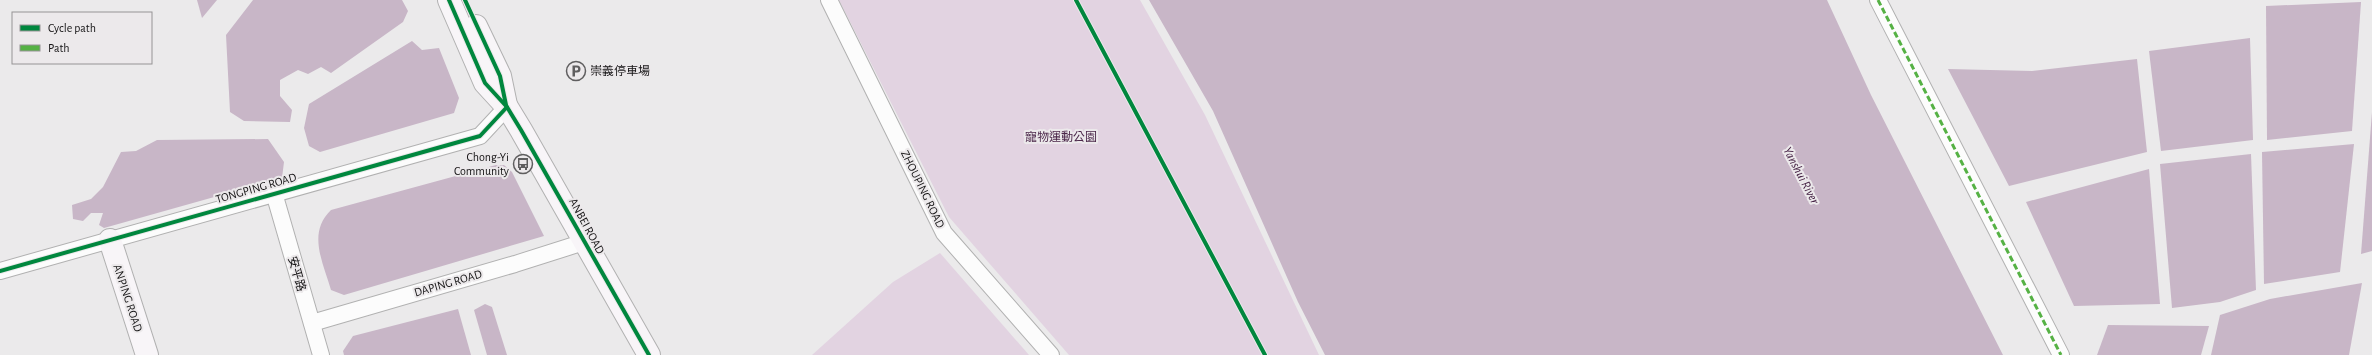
<svg xmlns="http://www.w3.org/2000/svg" width="2372" height="355" font-family="'Alegreya Sans','Noto Sans TC',sans-serif">
<rect width="100%" height="100%" fill="#ebeaeb"/>
<g fill="#e2d3e1">
<path d="M839 0H1140L1205 115 1319 355H1069L949 217Z"/>
<path d="M940 253 1029 355H812L893 282Z"/>
</g>
<g fill="#c8b6c7">
<path d="M197 0H217L202 18Z"/>
<path d="M253 0H402L408 11 403 22 331 73 321 67 308 74 298 70 280 80V96L292 110 290 122 244 121 230 112 226 35Z"/>
<path d="M1149 0H1827L1871 95 2003 355H1325L1298 302 1213 111Z"/>
<path d="M2361 2 2352 131 2267 140 2266 6Z"/>
<path d="M2250 38 2253 140 2161 151 2149 51Z"/>
<path d="M412 41 422 50 439 48 459 98 454 113 320 152 309 146 304 128 309 104Z"/>
<path d="M2137 59 2147 152 2009 186 1948 69 2032 71Z"/>
<path d="M2372 112V251L2361 254Z"/>
<path d="M268 139 284 162 282 178 104 228 99 225 103 213H91L83 221 73 219 72 205 91 199 103 187 121 152 136 151 157 140Z"/>
<path d="M2354 144 2340 272 2264 284 2262 152Z"/>
<path d="M2251 154 2256 290 2220 302 2172 308 2160 164Z"/>
<path d="M496 165H504L512 172 544 236 344 295 331 290C323 262 307 233 331 210Z"/>
<path d="M2149 169 2160 304 2074 306 2026 202Z"/>
<path d="M2362 283 2349 355H2211L2220 315 2270 299Z"/>
<path d="M485 304 492 307 507 355H487L474 310Z"/>
<path d="M458 309 471 355H344L343 351 353 336Z"/>
<path d="M2108 325 2209 326 2201 355H2097Z"/>
</g>
<g fill="none" stroke-linecap="round" stroke-linejoin="round">
<defs>
<g id="street">
<path d="M829 0 944 233 1051 355"/>
<path d="M1878 0 2061 355"/>
<path d="M274 193 321 355"/>
<path d="M0 271 480 136 507 107"/>
<path d="M312 323 515 264 584 242"/>
</g>
<g id="secondary">
<path d="M449 0 485 83 507 107 521 130 649 355"/>
<path d="M476 26 500 76 506 105"/>
<path d="M110 240 147 355"/>
</g>
</defs>
<use href="#street" stroke="#b1b1b1" stroke-width="18"/>
<use href="#secondary" stroke="#b1b1b1" stroke-width="24"/>
<use href="#street" stroke="#fcfcfc" stroke-width="16"/>
<use href="#secondary" stroke="#f8f5f8" stroke-width="22"/>
<path stroke="#55b144" stroke-width="3" stroke-dasharray="6 3" stroke-linecap="butt" d="M1878 0 2061 355"/>
<defs>
<g id="cycleway">
<path d="M449 0 485 83 507 107 521 130 649 355"/>
<path d="M465 0 500 76 506 105"/>
<path d="M1076 0 1265 355"/>
<path d="M0 271 480 136 507 107"/>
</g>
</defs>
<use href="#cycleway" stroke="#ece9eb" stroke-width="6"/>
<use href="#cycleway" stroke="#00873e" stroke-width="4"/>
</g>
<defs>
<symbol id="parking-ring" viewBox="-11 -11 22 22"><circle r="9.5" fill="#ece9eb" stroke="#5f5e5f" stroke-width="1.5"/><path d="M-3.5-5.5H1a3.5 3.5 0 0 1 0 7H-1V5.5H-3.5ZM-1-3.4V-.6H.8a1.4 1.4 0 0 0 0-2.8Z" fill="#5f5e5f"/></symbol>
<symbol id="bus-ring" viewBox="-11 -11 22 22"><circle r="9.5" fill="#ece9eb" stroke="#5f5e5f" stroke-width="1.5"/><path d="M-5-6H5V4H4V6H2V4H-2V6H-4V4H-5ZM-3.5-4V0h7V-4ZM-3.5 1.2v1.5H-2V1.2ZM2 1.2v1.5H3.5V1.2Z" fill="#5f5e5f"/></symbol>
</defs>
<g fill-rule="evenodd">
<use href="#parking-ring" x="565" y="60" width="22" height="22"/>
<use href="#bus-ring" x="512" y="153" width="22" height="22"/>
</g>
<g text-anchor="middle" stroke-width="4" stroke-linejoin="round" paint-order="stroke">
<g font-size="12" fill="#141314" stroke="#ece9eb" text-anchor="start">
<text x="590" y="75">崇義停車場</text>
<text x="509" y="161" text-anchor="end">Chong-Yi<tspan x="509" dy="14">Community</tspan></text>
</g>
<g font-size="12" fill="#4b274a" stroke="#ece9eb">
<text x="1061" y="141">寵物運動公園</text>
</g>
<g font-size="12" fill="#141314" stroke="#ece9eb">
<text transform="translate(256 188) rotate(-16)" y="4">TONGPING ROAD</text>
<text transform="translate(923 189) rotate(64)" y="4">ZHOUPING ROAD</text>
<text transform="translate(587 226) rotate(62)" y="4">ANBEI ROAD</text>
<text transform="translate(297 274) rotate(74)" y="4">安平路</text>
<text transform="translate(448 283) rotate(-16)" y="4">DAPING ROAD</text>
<text transform="translate(128 298) rotate(72)" y="4">ANPING ROAD</text>
</g>
<g font-size="13" font-style="italic" fill="#442043" stroke="#ece9eb">
<text transform="translate(1802 175) rotate(62)" y="5">Yanshui River</text>
</g>
</g>
<rect x="12" y="12" width="140" height="52" fill="#ece9eb" stroke="#969395"/>
<rect x="20" y="25" width="20" height="6" fill="#00873e" stroke="#969395"/>
<text x="48" y="32" font-size="12" fill="#141314">Cycle path</text>
<rect x="20" y="45" width="20" height="6" fill="#55b144" stroke="#969395"/>
<text x="48" y="52" font-size="12" fill="#141314">Path</text>
</svg>
